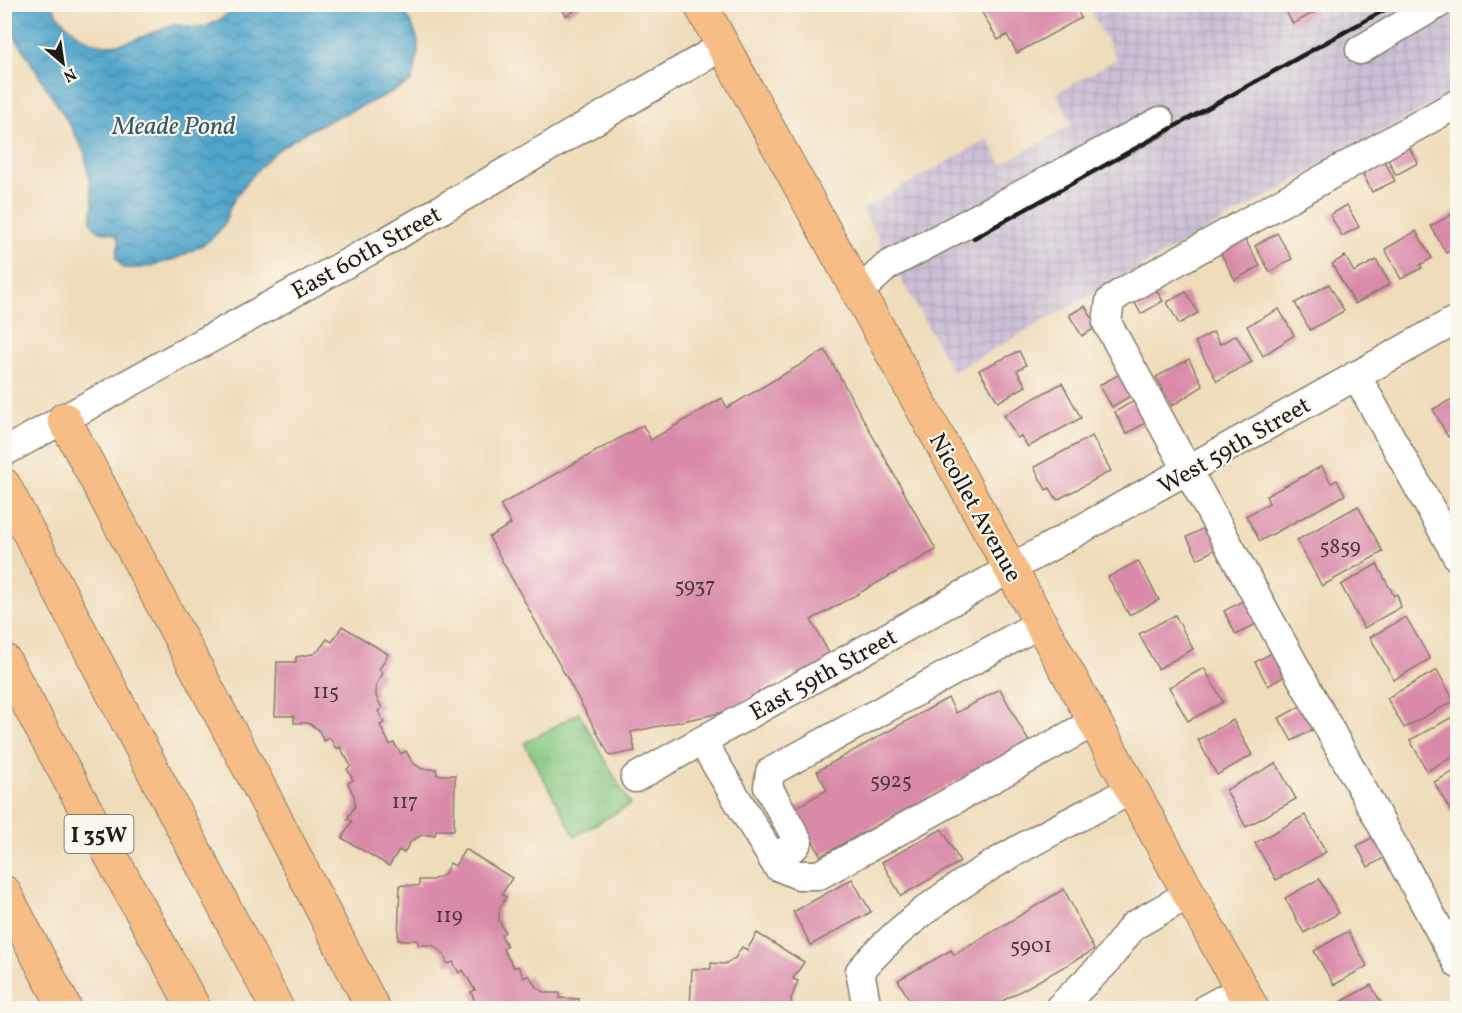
<svg xmlns="http://www.w3.org/2000/svg" width="1462" height="1013" font-family="Vollkorn,serif">
<defs>
<pattern id="industrial-grid" width="8" height="8" patternUnits="userSpaceOnUse" patternTransform="scale(1.5)"><rect width="8" height="8" fill="#cbbfd5"/><path d="M0 4h8M4 0v8" fill="none" stroke="#aea4b6"/></pattern>
<pattern id="park-tufts" width="24" height="20" patternUnits="userSpaceOnUse" patternTransform="scale(1.5)"><rect width="24" height="20" fill="#85c780"/><path d="M3 7l-1-3M5 7V3M7 7l1-3M15 17l-1-3M17 17v-4M19 17l1-3" fill="none" stroke="#72aa6e"/></pattern>
<pattern id="water-waves" width="16" height="10" patternUnits="userSpaceOnUse" patternTransform="scale(1.5)"><rect width="16" height="10" fill="#4fa4cb"/><path d="M0 5q4-4 8 0t8 0" fill="none" stroke="#4185a4"/></pattern>
</defs>
<rect width="100%" height="100%" fill="#fbf7ec"/>
<filter id="ink" filterUnits="userSpaceOnUse"><feTurbulence type="fractalNoise" baseFrequency=".0167" numOctaves="2"/><feDisplacementMap in="SourceGraphic" scale="12" xChannelSelector="R" yChannelSelector="G"/><feConvolveMatrix kernelMatrix="1 2 1 2 8 2 1 2 1" color-interpolation-filters="sRGB"/></filter>
<filter id="wash" filterUnits="userSpaceOnUse"><feTurbulence type="fractalNoise" baseFrequency=".008" numOctaves="4" result="noise"/><feDisplacementMap in="SourceGraphic" scale="24" xChannelSelector="R" yChannelSelector="G"/><feGaussianBlur stdDeviation="1.35" result="paint"/><feColorMatrix in="noise" values="0 0 0 0 0 0 0 0 0 0 0 0 0 0 0 0 0 1.4 0 .05"/><feComposite in="paint" operator="in"/></filter>
<g filter="url(#wash)">
<rect width="100%" height="100%" fill="#efdcba"/>
<path fill="url(#industrial-grid)" d="M1087 5H1457V90L953 372 862 209 988 139 1002 164 1073 124 1056 93 1117 59Z"/>
<path fill="url(#park-tufts)" stroke="#50724e" stroke-width="1.5" d="M579 713 630 805 575 836 524 743Z"/>
<path fill="url(#water-waves)" stroke="#366074" stroke-width="1.5" d="M5 4 53 5C56 16 63 21 72 29 107 62 138 35 175 25 182 24 190 29 198 28 210 27 221 19 230 12L232 5H400C421 36 423 46 411 82 368 106 321 120 281 148 266 158 241 188 232 203 228 209 228 218 224 224 210 250 150 272 123 268L116 257 119 243 116 235 97 230 91 222 93 203 85 154 71 127 5 20Z"/>
<g id="blocks">
<g fill="#d98aa9">
<path d="M560 4H586L566 16Z"/>
<path d="M975 4H1074L1081 18 1017 53 1007 35 998 40 980 9 978 10Z"/>
<path d="M1282 4H1329L1293 24Z"/>
<path d="M1407 143 1418 163 1396 175 1385 154Z"/>
<path d="M1382 156 1395 181 1372 192 1360 168Z"/>
<path d="M1347 205 1359 227 1342 236 1330 215Z"/>
<path d="M1458 211V247L1446 253 1431 226Z"/>
<path d="M1416 231 1432 258 1420 265 1422 268 1401 279 1385 249Z"/>
<path d="M1277 233 1292 259 1270 272 1255 246Z"/>
<path d="M1243 236 1260 266 1235 280 1219 250Z"/>
<path d="M1345 256 1354 272 1376 260 1390 284 1355 304 1332 264Z"/>
<path d="M1152 284 1163 301 1141 314 1131 296Z"/>
<path d="M1329 284 1344 311 1310 330 1295 303Z"/>
<path d="M1186 292 1198 313 1179 324 1167 302Z"/>
<path d="M1085 306 1097 327 1082 336 1069 315Z"/>
<path d="M1279 309 1294 335 1263 356 1247 326Z"/>
<path d="M1213 332 1220 344 1236 335 1252 362 1217 381 1195 342Z"/>
<path d="M825 350 936 550 811 620 835 664 801 683 795 672 725 712 631 732 635 751 610 756 489 537 511 524 500 505 643 425 651 440 722 398 727 408Z"/>
<path d="M1019 351 1026 365 1017 371 1026 386 998 402 979 370Z"/>
<path d="M1189 359 1203 386 1172 406 1156 377Z"/>
<path d="M1122 373 1134 394 1112 407 1099 385Z"/>
<path d="M1062 383 1081 418 1028 447 1021 436 1017 438 1004 415Z"/>
<path d="M1458 396V432L1448 437 1433 409Z"/>
<path d="M1137 399 1149 421 1126 434 1115 412Z"/>
<path d="M1092 436 1111 471 1057 500 1050 488 1046 490 1034 467Z"/>
<path d="M1322 466 1331 483 1337 480 1345 495 1260 541 1246 516 1269 503 1266 496Z"/>
<path d="M1358 506 1383 552 1322 586 1297 540Z"/>
<path d="M1209 525 1221 546 1198 559 1187 537Z"/>
<path d="M1138 561 1159 600 1129 615 1108 577Z"/>
<path d="M1377 564 1394 596 1397 594 1401 607 1364 628 1341 585Z"/>
<path d="M1248 598 1261 621 1236 635 1224 611Z"/>
<path d="M1175 615 1193 649 1158 669 1139 634Z"/>
<path d="M1406 617 1430 659 1394 680 1370 637Z"/>
<path d="M342 626 388 654 379 670 383 673 376 685V696L382 708 378 711 384 723 380 725 390 745 394 743 401 754 406 751 413 763 422 769H436L437 775H455L454 830H436L435 835H422L411 841 404 853 399 850 389 866 342 838 352 821 347 819 355 806 354 796 348 783 353 780 347 769 351 766 340 747 336 749 330 738 324 741 318 729 308 723H294V716H275L277 662H296V657L313 654 319 650 327 639 332 642Z"/>
<path d="M1277 650 1290 673 1268 686 1255 662Z"/>
<path d="M1204 668 1223 702 1188 721 1169 687Z"/>
<path d="M1437 670 1454 701 1404 728 1387 698Z"/>
<path d="M1000 689 1029 742 821 856 795 808 827 790 817 771 948 698 956 713Z"/>
<path d="M1306 703 1319 726 1292 741 1279 718Z"/>
<path d="M1458 714V754L1427 771 1410 740Z"/>
<path d="M1233 720 1252 755 1217 775 1198 740Z"/>
<path d="M1276 763 1296 799 1246 827 1226 790Z"/>
<path d="M1458 769V809L1451 812 1434 782Z"/>
<path d="M1305 815 1326 852 1276 880 1255 843Z"/>
<path d="M942 829 960 862 901 896 882 862Z"/>
<path d="M1378 834 1389 855 1368 867 1357 846Z"/>
<path d="M465 849 512 878 502 894 506 897 499 909V920L505 932 501 935 507 946 503 949 514 968 518 966 524 978 529 975 536 987 546 993H560V998L579 999 578 1008H473L476 1004 471 992 475 990 463 970 459 973 453 962 448 964 442 952 432 945H418V940H398L400 885 419 886V880H432L444 875 450 863 455 866Z"/>
<path d="M852 879 871 912 811 945 793 912Z"/>
<path d="M1319 879 1339 913 1304 933 1285 898Z"/>
<path d="M1064 889 1094 950 990 1008H914L898 980 951 950 954 955Z"/>
<path d="M1348 931 1367 966 1334 985 1314 951Z"/>
<path d="M757 933 804 962 793 979 798 981 791 999 793 1008H690L692 969H711V963L725 964 735 958 742 947 747 950Z"/>
<path d="M1371 985 1384 1008H1343L1339 1003Z"/>
</g>
</g>
</g>
<g filter="url(#ink)">
<use href="#blocks" fill-opacity="0" stroke="#867c6b" stroke-width="1.5"/>
<g fill="none" stroke-linecap="round" stroke-linejoin="round">
<defs>
<g id="minor">
<path d="M1360 50 1438 4"/>
<path d="M1458 103 1121 293 1110 301 1107 323 1458 964"/>
<path d="M858 293 887 266 1160 121"/>
<path d="M1356 375 1458 558"/>
<path d="M4 452 380 245 723 46"/>
<path d="M702 741 777 866 798 875H819L1094 722"/>
<path d="M635 778 1458 319"/>
<path d="M772 858 795 846 798 841 768 787 770 772 1041 623"/>
<path d="M867 1008 860 971C929 890 1038 839 1131 790"/>
<path d="M1059 1008 1105 963 1133 926 1189 894"/>
<path d="M1207 1008 1242 989"/>
</g>
<path id="major" d="M700 4 1252 1008"/>
<g id="highway">
<path d="M64 419 255 779 373 1008"/>
<path d="M4 485 277 1008"/>
<path d="M4 660 194 1008"/>
<path d="M4 892 65 1008"/>
</g>
</defs>
<use href="#minor" stroke="#867c6b" stroke-width="31"/>
<use href="#major" stroke="#867c6b" stroke-width="35"/>
<use href="#highway" stroke="#867c6b" stroke-width="35"/>
<use href="#minor" stroke="#fff" stroke-width="28"/>
<use href="#major" stroke="#f6be86" stroke-width="33"/>
<use href="#highway" stroke="#f6be86" stroke-width="33"/>
<path stroke="#1c1c1c" stroke-width="4.5" d="M974 238 1395 4"/>
</g>
</g>
<g text-anchor="middle" stroke-width="4.5" stroke-linejoin="round" paint-order="stroke">
<g font-size="21" fill="#4b383f">
<text x="1340" y="553">5859</text>
<text x="695" y="592">5937</text>
<text x="326" y="698">115</text>
<text x="891" y="787">5925</text>
<text x="405" y="808">117</text>
<text x="449" y="922">119</text>
<text x="1031" y="952">5901</text>
</g>
<rect fill="#fbf7ec" stroke="#5f5e5a" stroke-width="1.5" x="64.5" y="815" width="69" height="38" rx="4.5"/>
<g font-size="22" font-weight="bold" fill="#1c1c1c">
<text x="99" y="842">I 35W</text>
</g>
<g font-size="24" fill="#1c1c1c" stroke="#fbf7ec">
<text transform="translate(366 252) rotate(-29)" y="8">East 60th Street</text>
<text transform="translate(1234 445) rotate(-30)" y="8">West 59th Street</text>
<text transform="translate(976 507) rotate(61)" y="8">Nicollet Avenue</text>
<text transform="translate(823 674) rotate(-29)" y="8">East 59th Street</text>
</g>
<g font-size="26" font-style="italic" fill="#33596b" stroke="#fbf7ec">
<text x="174" y="134">Meade Pond</text>
</g>
</g>
<rect width="1462" height="1013" fill="none" stroke="#fbf7ec" stroke-width="24"/>
<g transform="translate(63 63) rotate(151)" stroke="#fbf7ec" stroke-width="4.5" paint-order="stroke">
<path d="M0-4.5L10 22L0 15L-10 22Z" fill="#1c1c1c"/>
<text y="-9" font-size="16" font-weight="bold" text-anchor="middle" fill="#1c1c1c">N</text>
</g>
</svg>
